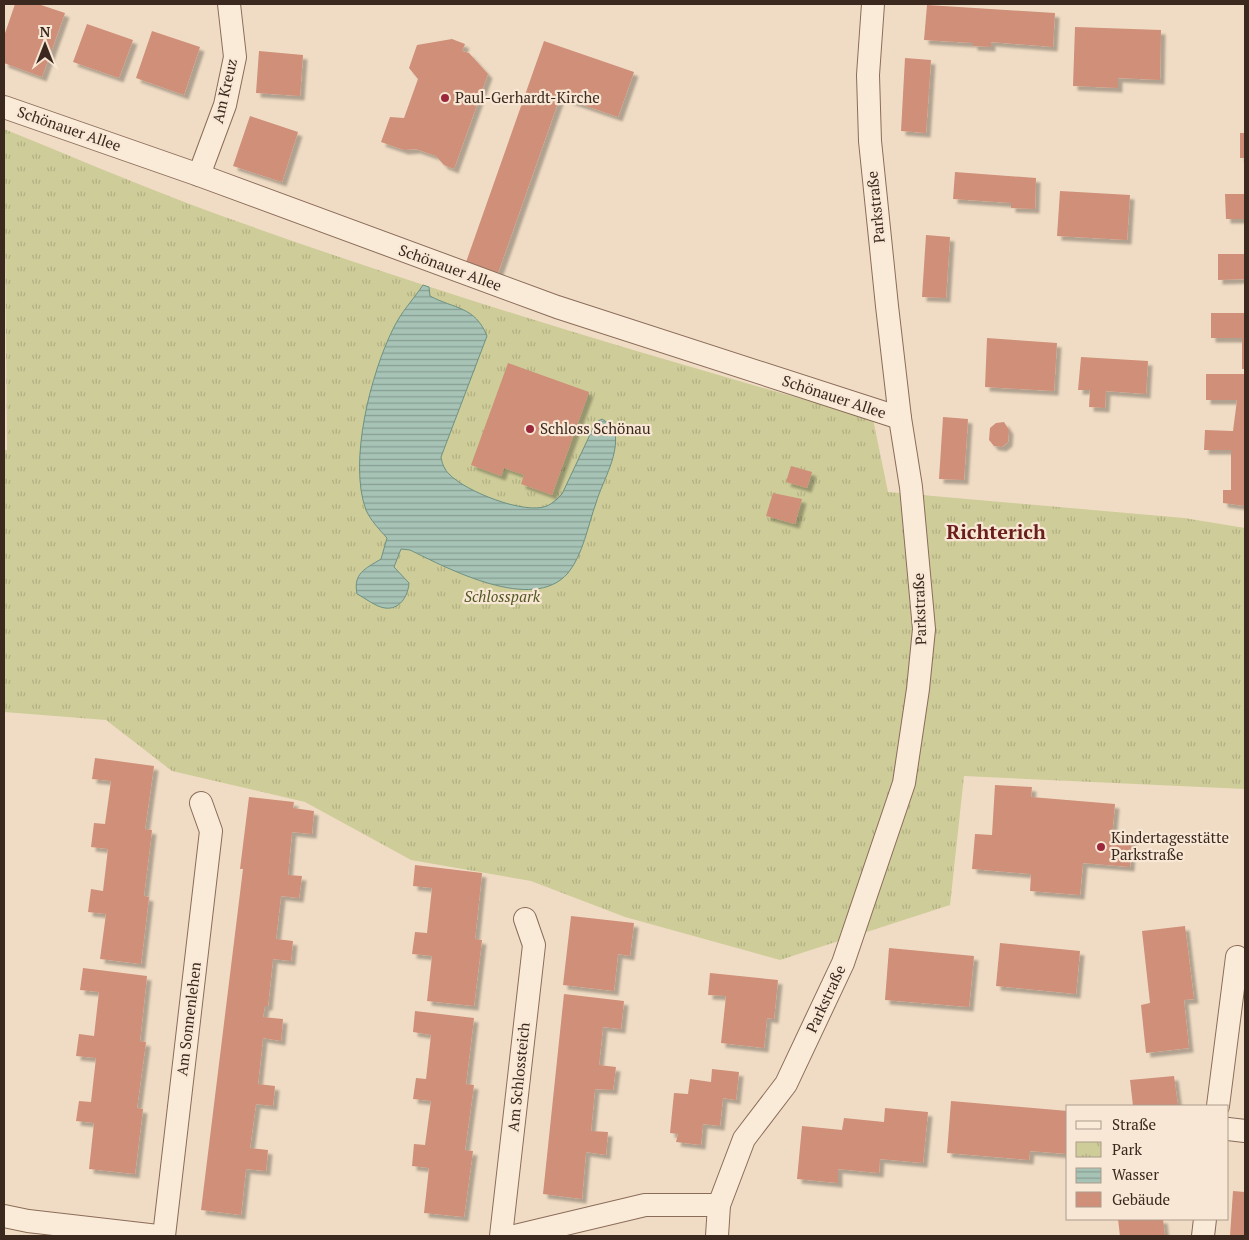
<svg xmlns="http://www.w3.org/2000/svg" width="1249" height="1240" font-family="'PT Serif',serif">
<defs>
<pattern id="park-tufts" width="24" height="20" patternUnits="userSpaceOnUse" patternTransform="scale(1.25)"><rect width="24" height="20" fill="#cecc98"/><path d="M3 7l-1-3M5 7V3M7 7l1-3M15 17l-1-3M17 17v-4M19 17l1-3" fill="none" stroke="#b2af83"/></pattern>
<pattern id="water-rules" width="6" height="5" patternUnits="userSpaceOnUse" patternTransform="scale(1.25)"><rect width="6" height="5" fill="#a6c3b6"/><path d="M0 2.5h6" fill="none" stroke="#889e93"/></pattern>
<filter id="shadow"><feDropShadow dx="4.5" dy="4.5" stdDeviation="1" flood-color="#0004"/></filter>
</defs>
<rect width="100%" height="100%" fill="#f0dcc4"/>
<path fill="url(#park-tufts)" d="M4 129C66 154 129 181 192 205 415 287 644 355 873 419L888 492 1184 518 1245 528V789L964 776 950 905 780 960 625 917 531 881 411 860 305 802 172 771 106 720 4 712V450H7Z"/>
<path fill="url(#water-rules)" stroke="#6d9282" d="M423 285 429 287 430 296C454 309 475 306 487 336L441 457C442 463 444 469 449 474 465 491 524 515 547 506 553 503 557 499 562 494L596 422 602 419 614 427C621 454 603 479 596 503 588 525 583 555 568 573 533 614 447 568 410 550L401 549 394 567 409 583C408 596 400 610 385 608 376 607 365 598 357 594 353 573 365 569 381 559L387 538C379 529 371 521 366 510 348 462 371 373 393 329 401 312 413 300 423 285Z"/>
<g fill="#cf8f79" filter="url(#shadow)">
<path d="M15 4H38L65 13 42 77 4 63V36Z"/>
<path d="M927 5 1055 13 1053 47 991 42V47L973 46V43L924 40Z"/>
<path d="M87 24 133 40 119 78 73 62Z"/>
<path d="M1075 27 1161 30 1160 80 1118 78V88L1073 86Z"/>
<path d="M152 31 200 47 184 95 136 78Z"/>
<path d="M452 39 465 44 462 51 469 53 488 74 454 169 444 165 436 156 416 149 404 150 381 142 390 117 404 118 418 79 409 68 417 45Z"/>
<path d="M544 41 634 72 618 117 560 97 497 276 465 265Z"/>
<path d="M259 51 303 55 300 96 256 93Z"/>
<path d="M905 58 931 60 926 133 901 131Z"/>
<path d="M250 116 298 132 282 182 233 166Z"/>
<rect x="1240" y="133" width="5" height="25"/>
<path d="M955 172 1036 178 1035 209 1011 208V203L953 199Z"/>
<path d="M1060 191 1130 195 1127 240 1057 236Z"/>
<path d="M1225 194H1245V219H1226Z"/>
<path d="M926 235 950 237 946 298 922 297Z"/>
<path d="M1218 254H1245V279L1218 280Z"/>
<path d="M1211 313H1245V369H1242V338H1211Z"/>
<path d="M987 338 1057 343 1054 391 985 387Z"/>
<path d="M1081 357 1148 361 1146 394 1106 391 1105 408 1089 407 1090 390H1078Z"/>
<path d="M508 363 589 392 552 495 521 484 524 475 504 468 501 476 471 465Z"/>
<path d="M1206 374H1245V506L1223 503V490H1231V450H1204L1205 430 1233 431 1237 400H1206Z"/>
<path d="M943 417 968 419 964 480 939 479Z"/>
<path d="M1004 422 1009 430 1008 442 1002 447 994 446 989 440 990 428 996 423Z"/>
<path d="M791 466 812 472 807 488 786 482Z"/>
<path d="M773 493 802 499 795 524 766 516Z"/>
<path d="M95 758 154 766 145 829 152 830 144 896 149 897 141 964 100 959 106 914 88 912 91 889 103 891 108 849 91 847 94 823 105 824 111 781 92 779Z"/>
<path d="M995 785 1032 787 1031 797 1115 804 1112 836 1132 838 1130 867 1083 863 1080 895 1030 891 1031 874 972 869 975 834 992 835Z"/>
<path d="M249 797 294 802 293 808 314 811 312 834 292 832 288 875 302 876 299 898 281 896 276 939 293 941 291 961 273 959 268 1006H265L263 1017 283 1019 281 1041 263 1038 258 1084 275 1086 273 1106 256 1104 250 1148 268 1150 266 1171 246 1169 241 1215 201 1210 243 869H240Z"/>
<path d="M415 865 482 873 475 939 482 940 474 1006 427 1001 432 956 412 954 415 932 427 933 432 888 413 886Z"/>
<path d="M571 916 634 923 630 956 618 954 614 991 563 985Z"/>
<path d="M1185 926 1194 999 1184 1000 1189 1048 1146 1053 1141 1005 1150 1003 1142 931Z"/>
<path d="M1000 943 1080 951 1076 994 996 986Z"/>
<path d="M889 948 974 956 969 1007 885 1000Z"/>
<path d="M83 968 147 976 140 1041 146 1042 137 1108 143 1109 135 1174 89 1169 94 1123 76 1121 79 1101 91 1102 96 1058 76 1056 79 1034 94 1036 99 992 80 990Z"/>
<path d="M710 973 778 980 774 1019 767 1018 764 1048 721 1043 726 996 708 995Z"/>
<path d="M564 994 624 1001 621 1029 603 1027 599 1065 616 1067 613 1090 595 1089 591 1131 608 1132 606 1155 586 1152 582 1199 543 1194Z"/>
<path d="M415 1011 474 1018 466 1084 474 1085 465 1150 473 1151 464 1217 424 1213 429 1168 412 1166 414 1144 425 1145 431 1101 413 1099 416 1078 426 1079 431 1035 413 1032Z"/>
<path d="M712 1069 739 1072 736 1100 723 1098 720 1126 703 1124 701 1145 676 1142 678 1134 670 1133 674 1093 688 1094 690 1079 711 1082Z"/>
<path d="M1174 1076 1178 1106H1133L1130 1080Z"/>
<path d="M951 1101 1068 1111V1154L1030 1151 1029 1160 947 1153Z"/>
<path d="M885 1108 928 1112 923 1163 880 1159 879 1173 838 1169V1183L797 1179 802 1126 842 1130 844 1118 884 1122Z"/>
<path d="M1233 1191 1245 1192V1236H1230Z"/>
<path d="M1118 1219H1163L1165 1236H1120Z"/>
</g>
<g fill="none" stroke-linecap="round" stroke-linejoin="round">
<defs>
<g id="minor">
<path d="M4 107 199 175 557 307 900 418"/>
<path d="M199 175 225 105 235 57 229 4"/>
<path d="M1218 1106 1237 957"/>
<path d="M1228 1129 1245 1131"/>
<path d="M4 1216 28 1221 158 1236"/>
<path d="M164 1236 211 831 201 803"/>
<path d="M501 1236 534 945 525 919"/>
<path d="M515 1236 645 1205H719"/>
<path d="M717 1236 719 1205 744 1139 786 1084 843 963 904 783 918 689 924 629 911 487 900 418 887 306 870 141 868 75 873 4"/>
<path d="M1203 1236 1205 1219"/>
</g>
</defs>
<use href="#minor" stroke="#8b6c5a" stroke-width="24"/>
<use href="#minor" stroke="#faead8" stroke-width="22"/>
</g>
<g fill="#9c283b" stroke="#f7e7d4" stroke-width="2">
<circle cx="445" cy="98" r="5"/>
<circle cx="530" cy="429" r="5"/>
<circle cx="1101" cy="847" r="5"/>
</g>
<g text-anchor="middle" stroke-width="4.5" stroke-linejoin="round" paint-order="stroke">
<g font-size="15" fill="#3b281e" stroke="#f7e7d4">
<text transform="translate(225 91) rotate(-77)" y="5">Am Kreuz</text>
<text transform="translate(69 129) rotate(19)" y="5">Schönauer Allee</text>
<text transform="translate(876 207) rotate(-96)" y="5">Parkstraße</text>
<text transform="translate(450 268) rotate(20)" y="5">Schönauer Allee</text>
<text transform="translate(834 397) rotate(18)" y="5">Schönauer Allee</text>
<text transform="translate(920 609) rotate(-92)" y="5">Parkstraße</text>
<text transform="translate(826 999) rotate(-65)" y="5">Parkstraße</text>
<text transform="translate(189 1019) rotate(-83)" y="5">Am Sonnenlehen</text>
<text transform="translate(519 1077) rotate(-84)" y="5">Am Schlossteich</text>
</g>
<g font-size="15" fill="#3b281e" stroke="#f7e7d4" text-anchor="start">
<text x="455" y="103">Paul-Gerhardt-Kirche</text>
<text x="540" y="434">Schloss Schönau</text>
<text x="1111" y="843">Kindertagesstätte<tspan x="1111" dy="17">Parkstraße</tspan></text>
</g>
<g font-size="15" font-style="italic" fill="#535824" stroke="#f7e7d4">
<text x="502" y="602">Schlosspark</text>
</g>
<g font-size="20" font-weight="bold" fill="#69201c" stroke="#f7e7d4">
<text x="996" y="539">Richterich</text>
</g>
</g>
<rect width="1249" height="1240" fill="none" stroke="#3b281e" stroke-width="10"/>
<rect x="1066" y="1105" width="162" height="115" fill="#f7e7d4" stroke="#ac9b8b"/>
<rect x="1076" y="1121" width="25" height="8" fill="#faead8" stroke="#ac9b8b"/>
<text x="1112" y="1130" font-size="15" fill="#3b281e">Straße</text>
<rect x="1076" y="1142" width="25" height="15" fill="url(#park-tufts)" stroke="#ac9b8b"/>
<text x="1112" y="1155" font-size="15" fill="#3b281e">Park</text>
<rect x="1076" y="1168" width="25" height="15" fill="url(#water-rules)" stroke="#ac9b8b"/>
<text x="1112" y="1180" font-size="15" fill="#3b281e">Wasser</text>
<rect x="1076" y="1192" width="25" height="15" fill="#cf8f79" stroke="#ac9b8b"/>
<text x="1112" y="1205" font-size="15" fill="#3b281e">Gebäude</text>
<g transform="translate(45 45)" stroke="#f7e7d4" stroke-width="4" paint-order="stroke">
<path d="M0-4L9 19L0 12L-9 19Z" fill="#3b281e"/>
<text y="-8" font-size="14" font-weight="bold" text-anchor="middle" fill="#3b281e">N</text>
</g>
</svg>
